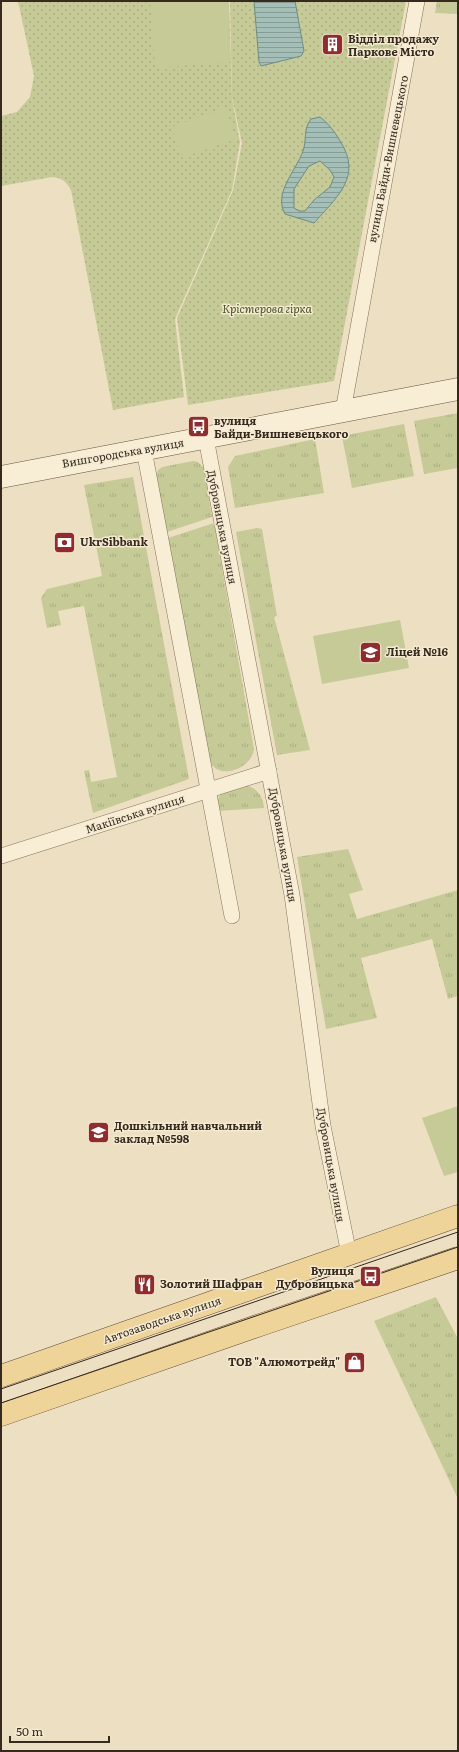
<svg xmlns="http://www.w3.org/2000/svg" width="459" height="1752" font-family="Literata,serif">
<defs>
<pattern id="grass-tufts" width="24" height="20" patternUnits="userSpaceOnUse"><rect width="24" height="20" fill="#c5ca96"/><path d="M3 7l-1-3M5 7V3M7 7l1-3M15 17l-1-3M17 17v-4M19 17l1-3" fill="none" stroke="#aaae81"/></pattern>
<pattern id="park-dots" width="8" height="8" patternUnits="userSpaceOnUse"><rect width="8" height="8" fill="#c5ca96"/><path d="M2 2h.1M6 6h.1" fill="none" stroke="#aaae81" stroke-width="1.8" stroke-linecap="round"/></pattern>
<pattern id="water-rules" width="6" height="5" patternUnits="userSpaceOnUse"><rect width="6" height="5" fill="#a4bfb7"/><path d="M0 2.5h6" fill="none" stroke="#869b94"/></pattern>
</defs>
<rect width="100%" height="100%" fill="#eddfc2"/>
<g fill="url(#grass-tufts)">
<path d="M437 1H458V14L435 13Z"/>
<path d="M458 413V468L424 474 414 421Z"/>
<path d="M404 424 414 476 352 488 342 436Z"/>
<path d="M315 439 324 493 235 508 228 467 235 456Z"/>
<path d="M193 461 198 462 204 468 212 517 167 532 156 476 158 470 162 467Z"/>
<path d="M133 477 189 779 93 813 84 771 89 770 91 782 117 777 84 606 58 611 61 625 47 628 41 598 47 589 102 576 84 485Z"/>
<path d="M214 523 254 749C253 764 229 778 215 768 212 766 210 762 208 758L168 538Z"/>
<path d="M257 528 262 529 277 616 274 617 310 750 277 755 236 532Z"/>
<path d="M242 784C255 787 263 794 264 808L218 811V799L221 793Z"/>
<path d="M348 849 363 890 349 894 357 919 458 890V996L448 999 432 939 361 958 377 1018 326 1029 297 857Z"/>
<path d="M436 1297 458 1339V1499L374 1321Z"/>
</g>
<g fill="url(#park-dots)">
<path d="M18 1H229L232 98 240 142 232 190 175 319 184 397 113 410 71 190C66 181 62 178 52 177L1 186V116L17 112 30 97 34 76Z"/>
<path d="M230 1H406L334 381 188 405 177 318 233 190 242 143 232 97Z"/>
</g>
<g fill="#c5ca96">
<path d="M150 1H227L231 62 155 68Z"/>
<path d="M225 108 236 139 182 158 171 127Z"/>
<path d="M400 620 409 668 322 684 313 636Z"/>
<path d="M458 1106V1172L444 1176 422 1118Z"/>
</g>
<g fill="url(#water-rules)" stroke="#6c8d84" fill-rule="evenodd">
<path d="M254 1H295L304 51 301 56 261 66 259 62Z"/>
<path d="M320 117C328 123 335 132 340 141 363 176 337 197 314 223L285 214C273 193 296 171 303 151 307 140 303 129 311 119ZM320 161 330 170 334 177 330 187 314 200 305 211H299L294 208V189L309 166Z"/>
</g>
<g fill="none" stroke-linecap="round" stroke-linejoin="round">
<defs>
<g id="minor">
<path d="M343 411 417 1"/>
<path d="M206 438 292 895 323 1126 349 1254"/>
<path d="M144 450 232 916"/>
<path d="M1 856 269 771"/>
</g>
<path id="secondary" d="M1 477 458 389"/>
<g id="primary">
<path d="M1 1376 458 1216"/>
<path d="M1 1415 263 1324 458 1258"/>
</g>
</defs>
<use href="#minor" stroke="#86715a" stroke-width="16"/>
<use href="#secondary" stroke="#68523d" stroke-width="23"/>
<use href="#primary" stroke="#543f2e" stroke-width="23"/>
<use href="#minor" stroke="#f8edd5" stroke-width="15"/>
<use href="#secondary" stroke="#f8edd5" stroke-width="22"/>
<use href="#primary" stroke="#efd49a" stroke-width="22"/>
<g stroke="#36291e" stroke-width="1">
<path d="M1 1389 458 1232"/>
<path d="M1 1403 458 1247"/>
</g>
</g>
<defs>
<symbol id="building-square" viewBox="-11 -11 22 22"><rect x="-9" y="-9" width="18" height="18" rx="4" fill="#932b2d" stroke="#f4ead1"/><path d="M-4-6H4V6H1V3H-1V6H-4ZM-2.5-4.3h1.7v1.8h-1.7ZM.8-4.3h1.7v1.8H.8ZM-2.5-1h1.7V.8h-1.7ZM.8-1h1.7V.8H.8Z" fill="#fff"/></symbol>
<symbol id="bus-square" viewBox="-11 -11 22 22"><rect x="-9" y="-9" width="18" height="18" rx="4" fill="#932b2d" stroke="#f4ead1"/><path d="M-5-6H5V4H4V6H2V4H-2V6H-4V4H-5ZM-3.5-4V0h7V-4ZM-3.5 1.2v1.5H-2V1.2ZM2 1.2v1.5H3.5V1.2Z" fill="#fff"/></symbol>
<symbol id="bank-square" viewBox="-11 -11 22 22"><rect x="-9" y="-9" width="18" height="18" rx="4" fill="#932b2d" stroke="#f4ead1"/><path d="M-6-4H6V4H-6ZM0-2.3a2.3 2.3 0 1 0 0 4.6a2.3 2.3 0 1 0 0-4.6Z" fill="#fff"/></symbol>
<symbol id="school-square" viewBox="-11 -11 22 22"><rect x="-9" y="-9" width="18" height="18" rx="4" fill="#932b2d" stroke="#f4ead1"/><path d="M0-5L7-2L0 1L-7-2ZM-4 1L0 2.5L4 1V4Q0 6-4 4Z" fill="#fff"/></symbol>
<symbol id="restaurant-square" viewBox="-11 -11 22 22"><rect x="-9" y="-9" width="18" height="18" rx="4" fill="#932b2d" stroke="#f4ead1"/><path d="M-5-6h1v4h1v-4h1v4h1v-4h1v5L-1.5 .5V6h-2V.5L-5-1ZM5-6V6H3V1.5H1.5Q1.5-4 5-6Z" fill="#fff"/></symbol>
<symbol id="shop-square" viewBox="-11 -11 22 22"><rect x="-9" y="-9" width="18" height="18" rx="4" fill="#932b2d" stroke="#f4ead1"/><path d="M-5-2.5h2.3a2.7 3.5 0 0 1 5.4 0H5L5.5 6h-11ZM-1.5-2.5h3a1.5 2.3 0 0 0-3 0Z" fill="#fff"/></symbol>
</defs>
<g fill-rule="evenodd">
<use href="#building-square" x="320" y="32" width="25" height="25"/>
<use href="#bus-square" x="186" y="414" width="25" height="25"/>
<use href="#bank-square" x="52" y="530" width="25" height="25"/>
<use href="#school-square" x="358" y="640" width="25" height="25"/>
<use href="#school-square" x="86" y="1120" width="25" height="25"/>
<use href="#bus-square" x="358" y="1264" width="25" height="25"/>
<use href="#restaurant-square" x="132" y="1272" width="25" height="25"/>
<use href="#shop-square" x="342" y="1350" width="25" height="25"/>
</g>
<g text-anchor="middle" stroke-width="3" stroke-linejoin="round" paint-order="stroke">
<g font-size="11" font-weight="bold" fill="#36291e" stroke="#f4ead1" text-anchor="start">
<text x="348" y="43">Відділ продажу<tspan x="348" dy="13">Паркове Місто</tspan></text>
<text x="214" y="425">вулиця<tspan x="214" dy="13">Байди-Вишневецького</tspan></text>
<text x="80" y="546">UkrSibbank</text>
<text x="386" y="656">Ліцей №16</text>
<text x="114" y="1130">Дошкільний навчальний<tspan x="114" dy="13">заклад №598</tspan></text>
<text x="354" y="1275" text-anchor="end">Вулиця<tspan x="354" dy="13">Дубровицька</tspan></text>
<text x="160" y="1288">Золотий Шафран</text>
<text x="340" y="1366" text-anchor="end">ТОВ "Алюмотрейд"</text>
</g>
<g font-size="11" fill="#36291e" stroke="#f4ead1">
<text transform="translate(388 159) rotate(-79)" y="4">вулиця Байди-Вишневецького</text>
<text transform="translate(123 453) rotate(-10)" y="4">Вишгородська вулиця</text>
<text transform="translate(222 527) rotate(79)" y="4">Дубровицька вулиця</text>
<text transform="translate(135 814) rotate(-18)" y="4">Макіївська вулиця</text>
<text transform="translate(283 845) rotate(80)" y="4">Дубровицька вулиця</text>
<text transform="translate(331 1165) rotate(80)" y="4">Дубровицька вулиця</text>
<text transform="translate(162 1320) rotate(-19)" y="4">Автозаводська вулиця</text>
</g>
<g font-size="11" font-style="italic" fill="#475225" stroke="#f4ead1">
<text x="267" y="313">Крістерова гірка</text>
</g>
</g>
<rect width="459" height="1752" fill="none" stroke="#36291e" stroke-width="4"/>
<path d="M10 1736v6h99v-6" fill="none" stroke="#36291e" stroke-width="2"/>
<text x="16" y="1736" font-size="12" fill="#36291e" stroke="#f4ead1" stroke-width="3" paint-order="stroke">50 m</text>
</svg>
